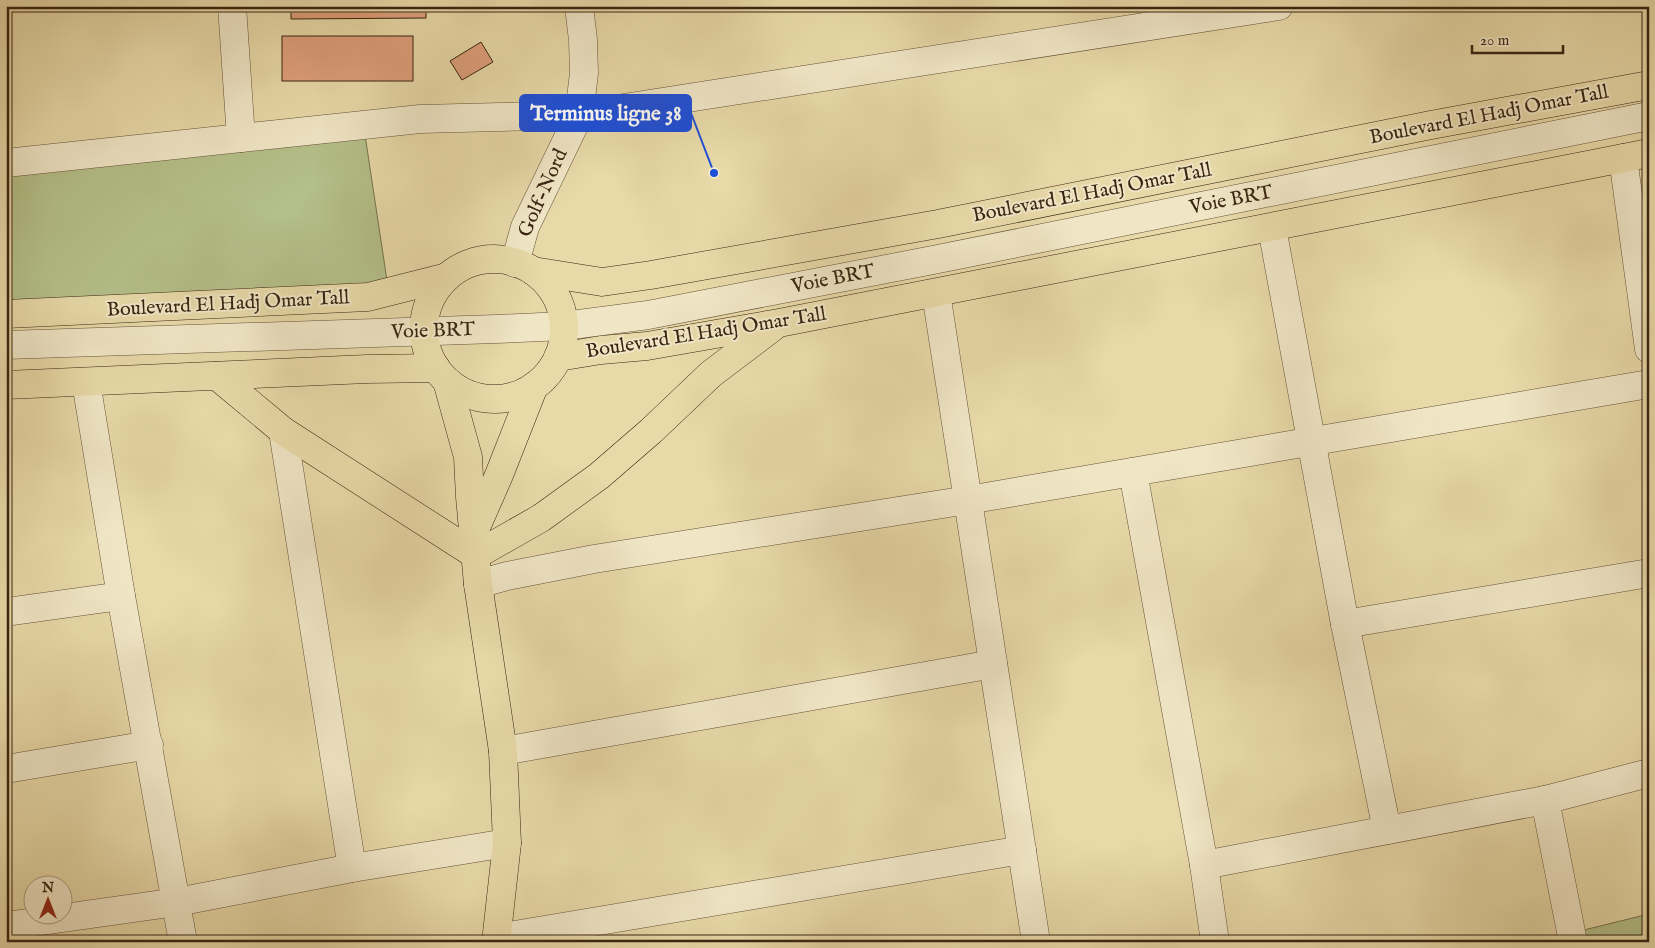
<svg xmlns="http://www.w3.org/2000/svg" width="1655" height="948" viewBox="0 0 1655 948" font-family="'IM FELL English',serif">
<rect width="100%" height="100%" fill="#e8d9a8"/>
<filter id="stains"><feTurbulence type="fractalNoise" baseFrequency=".004" numOctaves="4"/><feColorMatrix values="0 0 0 0 .2 0 0 0 0 .09 0 0 0 0 .02 0 0 0 .5 -.17"/></filter>
<radialGradient id="worn" r=".72"><stop offset=".6" stop-color="#630" stop-opacity="0"/><stop offset="1" stop-color="#630" stop-opacity=".3"/></radialGradient>
<g fill="#b4bf89" stroke="#76724e">
<polygon points="365,135 388,287 26,306 7,296 6,173"/>
<polygon points="1649,914 1649,942 1535,942"/>
</g>
<g fill="#dd9f7b" stroke="#392512">
<polygon points="291,6 426,6 426,18 291,19"/>
<rect x="282" y="36" width="131" height="45"/>
<polygon points="481,42 493,62 462,80 450,61"/>
</g>
<g fill="none" stroke-linecap="round" stroke-linejoin="round">
<defs>
<g id="minor">
<polyline points="232,6 241,138"/>
<polyline points="1623,158 1649,349"/>
<polyline points="6,163 420,119 579,115 1279,6"/>
<polyline points="1272,228 1345,624 1387,830"/>
<polyline points="515,263 525,227 579,115 584,73 583,40 579,6"/>
<polyline points="936,293 1036,942"/>
<polyline points="6,345 496,329 564,326 648,315 933,260 1649,116"/>
<polyline points="86,382 121,596 183,942"/>
<polyline points="283,431 352,868"/>
<polyline points="1133,472 1204,865 1215,942"/>
<polyline points="478,584 507,576 594,559 968,500 1649,384"/>
<polyline points="6,612 121,596"/>
<polyline points="1345,624 1649,573"/>
<polyline points="503,751 993,664"/>
<polyline points="6,769 149,745"/>
<polyline points="1545,800 1573,942"/>
<polyline points="1204,865 1545,800 1649,773"/>
<polyline points="6,926 177,902 352,868 507,843"/>
<polyline points="497,938 1022,850"/>
</g>
<g id="major">
<circle cx="494" cy="329" r="70"/>
<polyline points="533,271 602,282 651,275 938,224 1431,125 1649,85"/>
<polyline points="6,314 368,297 447,277"/>
<polyline points="558,357 601,350 647,346 779,323 1649,153"/>
<polyline points="217,376 283,431 476,555"/>
<polyline points="447,381 468,457 470,497 478,584 503,751 507,843 496,942"/>
<polyline points="6,385 367,369 436,368"/>
<polyline points="474,532 499,475 534,386"/>
<polyline points="476,555 541,518 599,476 651,431 711,374 773,327"/>
</g>
</defs>
<use href="#minor" stroke="#655238" stroke-width="29"/>
<use href="#major" stroke="#392512" stroke-width="29"/>
<use href="#minor" stroke="#f0e6c6" stroke-width="28"/>
<use href="#major" stroke="#e8d9a8" stroke-width="28"/>
</g>
<g text-anchor="middle" dominant-baseline="central" stroke-width="4" stroke-linejoin="round" paint-order="stroke">
<g font-size="20" fill="#392512" stroke="#f0e6c6">
<text transform="translate(1489 115) rotate(-11)">Boulevard El Hadj Omar Tall</text>
<text transform="translate(543 193) rotate(-66)">Golf-Nord</text>
<text transform="translate(1092 193) rotate(-11)">Boulevard El Hadj Omar Tall</text>
<text transform="translate(1231 200) rotate(-11)">Voie BRT</text>
<text transform="translate(833 279) rotate(-11)">Voie BRT</text>
<text transform="translate(228 304) rotate(-3)">Boulevard El Hadj Omar Tall</text>
<text transform="translate(433 331) rotate(-2)">Voie BRT</text>
<text transform="translate(706 333) rotate(-9)">Boulevard El Hadj Omar Tall</text>
</g>
</g>
<path fill="none" stroke="#1d4ed8" stroke-width="2" d="M714 173L691 113"/>
<circle fill="#1d4ed8" stroke="#f0e6c6" stroke-width="2" cx="714" cy="173" r="5"/>
<rect fill="#1d4ed8" stroke="#1d4ed8" stroke-width="2" x="520" y="95" width="171" height="36" rx="5"/>
<g font-size="21" text-anchor="middle" font-weight="bold" fill="#fff">
<text x="606" y="120">Terminus ligne 38</text>
</g>
<rect width="1655" height="948" fill="none" stroke="#e8d9a8" stroke-width="25"/>
<rect x="8" y="8" width="1640" height="933" fill="none" stroke="#392512" stroke-width="2.5"/>
<rect x="12" y="12" width="1630" height="923" fill="none" stroke="#392512"/>
<g transform="translate(48 900)"><circle r="24" fill="#f0e6c6" stroke="#a7997e"/>
<path d="M0-4L9 19L0 12L-9 19Z" fill="#8f2418"/>
<text y="-8" font-size="14" font-weight="bold" text-anchor="middle" fill="#392512">N</text>
</g>
<path d="M1472 45v8h91v-8" fill="none" stroke="#392512" stroke-width="2.5"/>
<text x="1480" y="45" font-size="15" fill="#392512" stroke="#f0e6c6" stroke-width="4" paint-order="stroke">20 m</text>
<rect width="100%" height="100%" filter="url(#stains)"/>
<rect width="100%" height="100%" fill="url(#worn)"/>
</svg>
